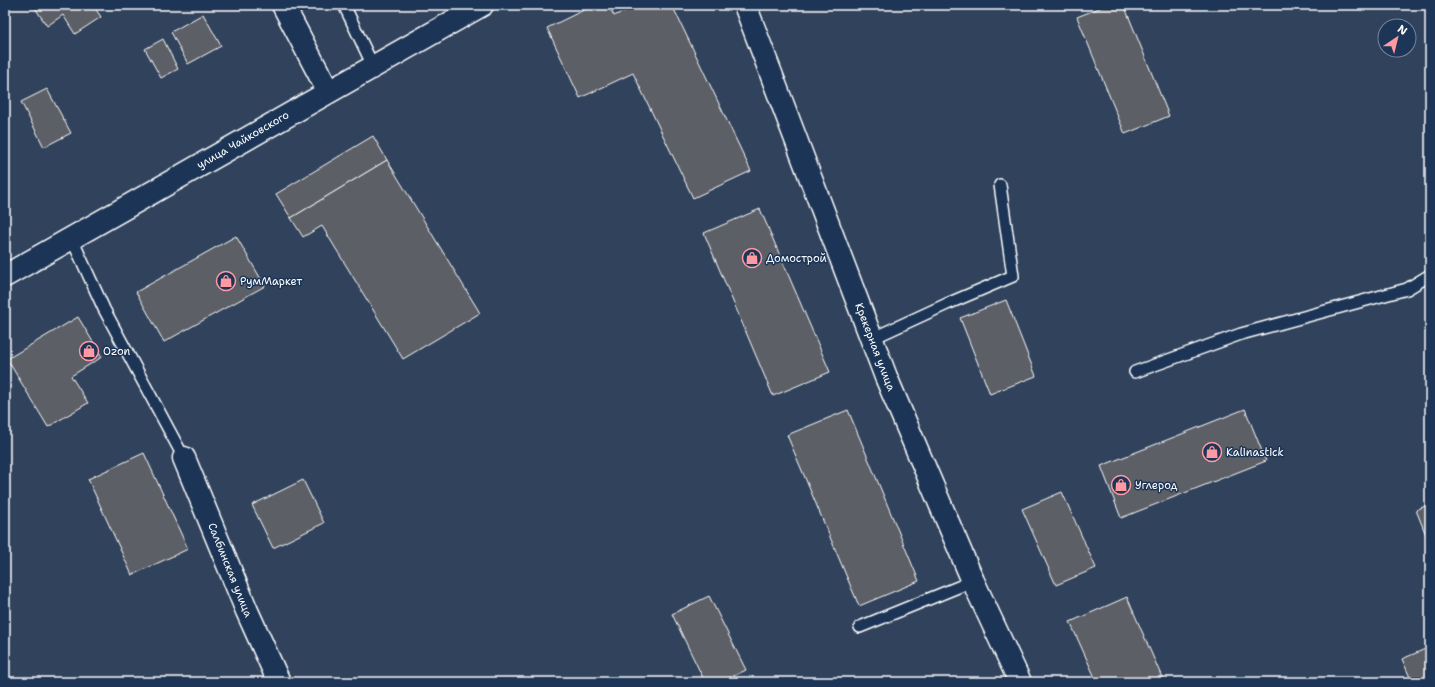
<svg xmlns="http://www.w3.org/2000/svg" width="1435" height="687" viewBox="0 0 1435 687" font-family="'Shantell Sans',sans-serif">
<rect width="100%" height="100%" fill="#30425c"/>
<filter id="ink" filterUnits="userSpaceOnUse"><feTurbulence type="fractalNoise" baseFrequency=".025" numOctaves="2"/><feDisplacementMap in="SourceGraphic" scale="8" xChannelSelector="R" yChannelSelector="G"/><feConvolveMatrix kernelMatrix="1 2 1 2 8 2 1 2 1" color-interpolation-filters="sRGB"/></filter>
<g filter="url(#ink)">
<g fill="#5b5f66" stroke="#fff">
<polygon points="39,5 93,5 101,17 75,34 63,15 47,26 35,8"/>
<polygon points="594,5 609,5 614,16 637,5 672,5 751,171 693,198 633,73 580,98 547,28"/>
<polygon points="1107,5 1124,5 1169,116 1125,134 1077,17"/>
<polygon points="203,14 221,46 188,64 171,32"/>
<polygon points="163,39 178,69 161,78 145,49"/>
<polygon points="47,89 71,133 44,147 21,102"/>
<polygon points="373,136 387,160 291,218 276,194"/>
<polygon points="387,160 480,313 403,359 322,226 303,237 291,218"/>
<polygon points="760,209 830,372 773,396 704,233"/>
<polygon points="236,236 265,286 164,342 136,292"/>
<polygon points="1006,300 1036,376 990,394 960,318"/>
<polygon points="78,317 102,357 71,376 88,403 48,427 7,359"/>
<polygon points="1245,409 1266,461 1121,518 1101,466"/>
<polygon points="848,410 919,581 859,606 787,435"/>
<polygon points="144,453 188,549 132,575 88,479"/>
<polygon points="303,480 324,523 273,548 252,505"/>
<polygon points="1062,492 1096,568 1056,585 1022,509"/>
<polygon points="1430,504 1430,545 1416,510"/>
<polygon points="709,596 746,670 721,682 705,682 672,614"/>
<polygon points="1127,597 1164,682 1097,682 1070,622"/>
<polygon points="1430,647 1430,682 1412,682 1402,659"/>
</g>
<g fill="none" stroke-linecap="round" stroke-linejoin="round">
<defs>
<g id="service">
<polyline points="344,5 373,66"/>
<polyline points="72,239 104,309 184,458"/>
<polyline points="871,339 947,304 1013,276 1000,185"/>
<polyline points="1135,372 1241,334 1407,289 1430,275"/>
<polyline points="860,627 973,581"/>
</g>
<g id="minor">
<polyline points="283,5 328,91"/>
<polyline points="745,5 886,377 973,581 1020,682"/>
<polyline points="184,458 247,611 279,682"/>
</g>
<polyline id="secondary" points="5,276 482,5"/>
</defs>
<use href="#service" stroke="#fff" stroke-width="14"/>
<use href="#minor" stroke="#fff" stroke-width="25"/>
<use href="#secondary" stroke="#fff" stroke-width="25"/>
<use href="#service" stroke="#1d3557" stroke-width="11"/>
<use href="#minor" stroke="#1d3557" stroke-width="22"/>
<use href="#secondary" stroke="#1d3557" stroke-width="22"/>
</g>
</g>
<defs>
<symbol id="shop-ring" viewBox="-11 -11 22 22"><circle r="9.5" fill="#1d3557" stroke="#ff9aa2" stroke-width="1.5"/><path d="M-5-2.5h2.3a2.7 3.5 0 0 1 5.4 0H5L5.5 6h-11ZM-1.5-2.5h3a1.5 2.3 0 0 0-3 0Z" fill="#ff9aa2"/></symbol>
</defs>
<g fill-rule="evenodd">
<use href="#shop-ring" x="741" y="247" width="22" height="22"/>
<use href="#shop-ring" x="215" y="270" width="22" height="22"/>
<use href="#shop-ring" x="78" y="340" width="22" height="22"/>
<use href="#shop-ring" x="1201" y="441" width="22" height="22"/>
<use href="#shop-ring" x="1110" y="474" width="22" height="22"/>
</g>
<g text-anchor="middle" dominant-baseline="central" stroke-width="3" stroke-linejoin="round" paint-order="stroke">
<g font-size="11" fill="#fff" stroke="#1d3557">
<text transform="translate(243 140) rotate(-30)">улица Чайковского</text>
<text transform="translate(875 347) rotate(69)">Крекерная улица</text>
<text transform="translate(230 570) rotate(68)">Салбинская улица</text>
</g>
<g font-size="11" fill="#fff" stroke="#1d3557" text-anchor="start">
<text x="766" y="258">Домострой</text>
<text x="240" y="281">РумМаркет</text>
<text x="103" y="351">Ozon</text>
<text x="1226" y="452">Kalinastick</text>
<text x="1135" y="485">Углерод</text>
</g>
</g>
<rect width="1435" height="687" fill="none" stroke="#1d3557" stroke-width="20"/>
<rect x="10" y="10" width="1415" height="667" fill="none" stroke="#fff" stroke-width="1.5" filter="url(#ink)"/>
<g transform="translate(1397 38) rotate(35)"><circle r="19" fill="#1d3557" stroke="#77869a"/>
<path d="M0-3L7 15L0 10L-7 15Z" fill="#ff9aa2"/>
<text y="-6" font-size="11" font-weight="bold" text-anchor="middle" fill="#ffffff">N</text>
</g>
</svg>
